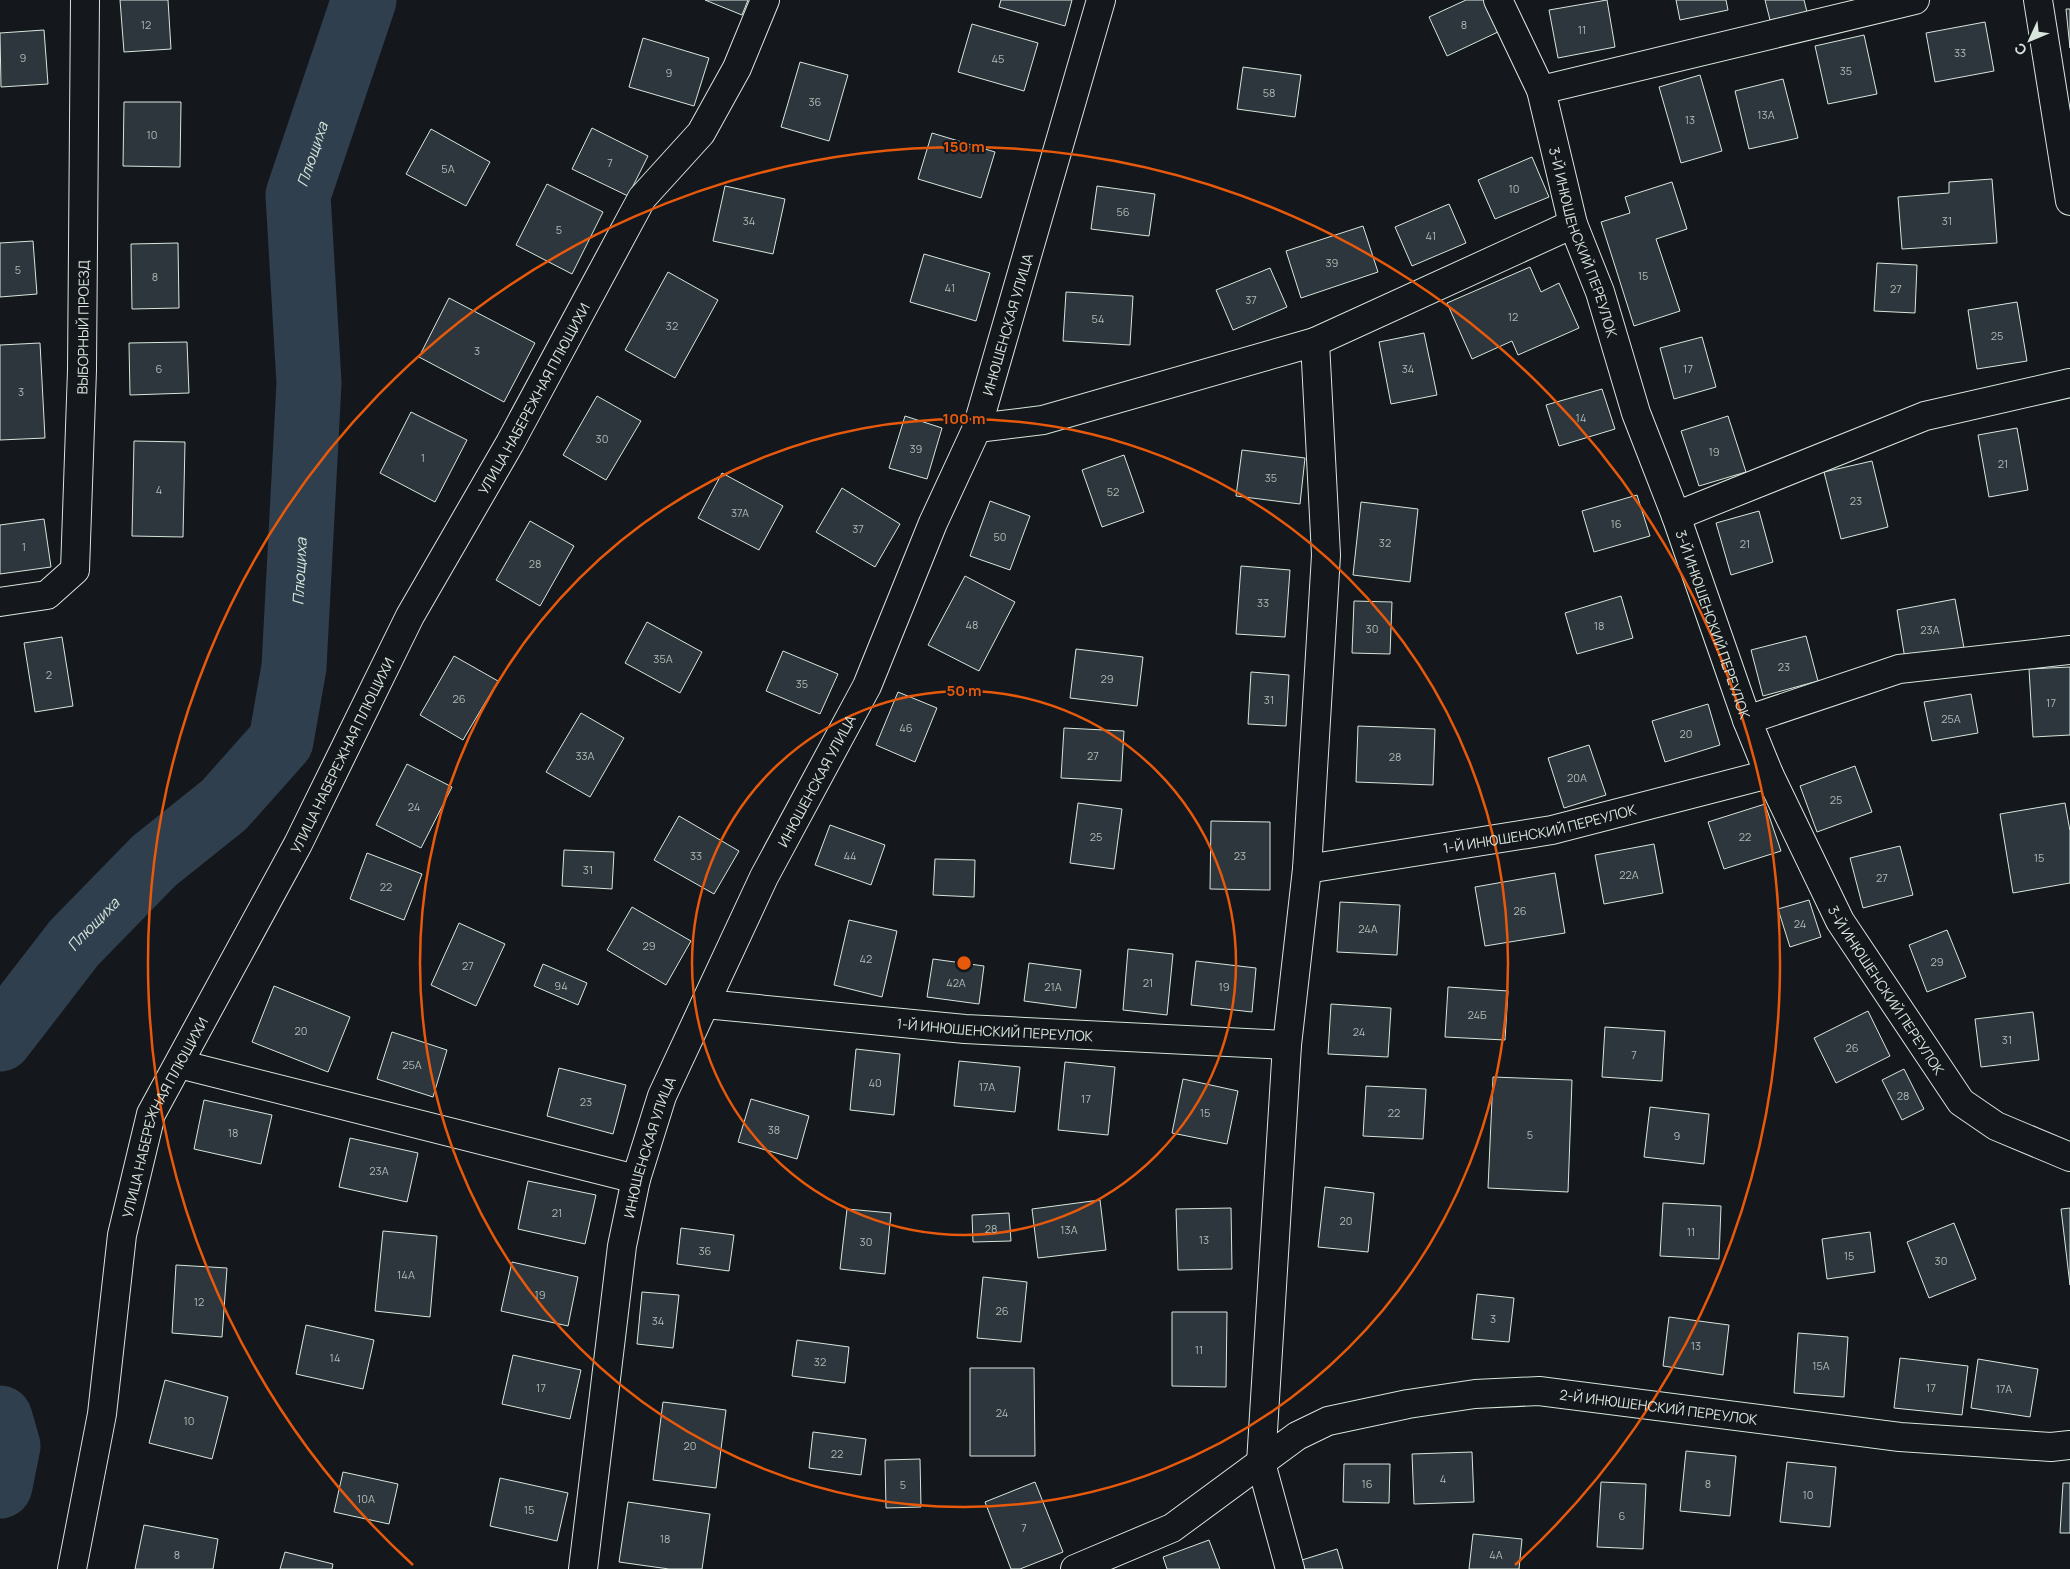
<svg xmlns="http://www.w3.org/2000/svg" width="2070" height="1569" viewBox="0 0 2070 1569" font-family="Manrope,sans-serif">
<rect width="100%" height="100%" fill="#14181c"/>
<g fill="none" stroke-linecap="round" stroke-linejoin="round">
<g stroke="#2f3f4d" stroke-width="65">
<path id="s1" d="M0 1039 74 943 154 861 224 805 281 741 294 667 309 383 298 195 364 0"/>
<polyline points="0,1418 8,1446 0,1486"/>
</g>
</g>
<g fill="#2c363c" stroke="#d8e6dc">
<polygon points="120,0 168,0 171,49 124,52"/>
<polygon points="705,0 748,0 742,15"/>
<polygon points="1001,0 1072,0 1065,26 999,7"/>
<polygon points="1466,0 1485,0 1500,31 1447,56 1429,17"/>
<polygon points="1607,0 1615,47 1558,58 1549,10"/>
<polygon points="1676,0 1726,0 1728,10 1680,20"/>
<polygon points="1765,0 1804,0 1807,12 1770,20"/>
<polygon points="2066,9 2070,9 2070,48"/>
<polygon points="1985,22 1994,71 1935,82 1926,33"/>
<polygon points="972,24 1038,43 1024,91 958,72"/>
<polygon points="44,30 48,84 1,87 0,33"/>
<polygon points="1864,35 1877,94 1828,104 1815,46"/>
<polygon points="643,38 709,58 694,106 629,87"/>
<polygon points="800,62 848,75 829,141 781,127"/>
<polygon points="1243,67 1301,75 1295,117 1237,109"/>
<polygon points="1700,75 1722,151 1681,163 1659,87"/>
<polygon points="1783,79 1798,138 1749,149 1735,91"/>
<polygon points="124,102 181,102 180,167 123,166"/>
<polygon points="592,128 648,156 628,196 572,169"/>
<polygon points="431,129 490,162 466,206 406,174"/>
<polygon points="932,133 995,152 981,198 918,179"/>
<polygon points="1532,157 1549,197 1495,219 1478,180"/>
<polygon points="1992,179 1997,243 1902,249 1898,197 1949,193 1949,182"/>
<polygon points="1672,182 1687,229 1656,239 1680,311 1634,326 1601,222 1630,213 1625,197"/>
<polygon points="547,184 603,212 572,274 516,245"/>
<polygon points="725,186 785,199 773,254 713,241"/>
<polygon points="1097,186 1155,194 1149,236 1091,229"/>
<polygon points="1449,204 1466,243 1412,266 1395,227"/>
<polygon points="1363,226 1378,272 1301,298 1286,251"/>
<polygon points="33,241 37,294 0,297 0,243"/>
<polygon points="178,243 179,308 132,309 131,244"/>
<polygon points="924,254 990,273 976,321 910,302"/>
<polygon points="1877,263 1917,265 1915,313 1874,311"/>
<polygon points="1530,267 1541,292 1559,283 1579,328 1518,355 1512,341 1472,359 1447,303"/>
<polygon points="1270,268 1287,307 1233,330 1216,290"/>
<polygon points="668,272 718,300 675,378 625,350"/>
<polygon points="1066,292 1133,296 1130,345 1063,341"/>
<polygon points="449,298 535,343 504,402 419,357"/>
<polygon points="2017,302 2027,361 1977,369 1968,310"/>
<polygon points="1424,333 1437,395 1391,404 1379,342"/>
<polygon points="1702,337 1716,387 1674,399 1660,348"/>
<polygon points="187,342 189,393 130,395 129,343"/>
<polygon points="40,343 45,438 0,440 0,345"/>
<polygon points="1602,389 1615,429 1559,446 1546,405"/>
<polygon points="597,396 641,421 606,480 563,455"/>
<polygon points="411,412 467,440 435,502 380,473"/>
<polygon points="905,416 942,428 927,479 889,468"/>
<polygon points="1728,416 1746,472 1699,486 1681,431"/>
<polygon points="2017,428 2028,490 1989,497 1978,435"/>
<polygon points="134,441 185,442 183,537 132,536"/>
<polygon points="1242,450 1305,458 1300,504 1236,496"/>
<polygon points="1124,455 1144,512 1102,527 1082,470"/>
<polygon points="1872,461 1888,527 1841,539 1824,472"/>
<polygon points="722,473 783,506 759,550 698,518"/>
<polygon points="842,488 900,524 875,567 816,532"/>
<polygon points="1637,495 1650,536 1594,552 1582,511"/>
<polygon points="990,501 1030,516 1010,570 970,556"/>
<polygon points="1361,502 1418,509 1410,582 1353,575"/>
<polygon points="1759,511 1773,562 1731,575 1716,523"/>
<polygon points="44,519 51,567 0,574 0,525"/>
<polygon points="530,521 574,546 540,606 496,580"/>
<polygon points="1241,566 1290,570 1285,637 1236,634"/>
<polygon points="965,576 1015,602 979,671 928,645"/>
<polygon points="1621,596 1633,638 1577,654 1565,613"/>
<polygon points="1955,599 1964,648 1905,659 1897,610"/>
<polygon points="1354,601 1392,602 1390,654 1352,653"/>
<polygon points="647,622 702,652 680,693 625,663"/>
<polygon points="1806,636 1818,681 1763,696 1751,650"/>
<polygon points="62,637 73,706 35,712 24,643"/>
<polygon points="1076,649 1143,657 1137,706 1070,698"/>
<polygon points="783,651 838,674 820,714 766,691"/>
<polygon points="454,656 498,681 463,740 420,715"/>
<polygon points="2070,667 2070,735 2033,737 2029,669"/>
<polygon points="1251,672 1289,675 1286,726 1248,724"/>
<polygon points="898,692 937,708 915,762 876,745"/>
<polygon points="1971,694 1978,733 1932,741 1924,702"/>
<polygon points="1708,704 1720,745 1665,762 1652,721"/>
<polygon points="581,713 624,738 590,797 546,772"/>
<polygon points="1358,726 1435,729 1433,785 1356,782"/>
<polygon points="1064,728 1124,731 1121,781 1061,778"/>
<polygon points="1589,745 1606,795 1564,808 1548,758"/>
<polygon points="407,764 452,787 421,848 376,825"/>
<polygon points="1855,766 1872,812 1817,832 1800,786"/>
<polygon points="1078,803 1122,809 1114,869 1070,863"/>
<polygon points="2065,803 2070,831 2070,883 2013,893 2000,814"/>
<polygon points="1765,804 1781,851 1724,869 1708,822"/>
<polygon points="679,816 739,851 714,894 654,860"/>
<polygon points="1211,821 1270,822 1270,890 1210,889"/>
<polygon points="830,825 885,845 871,885 815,865"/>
<polygon points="1654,844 1663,893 1604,904 1595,855"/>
<polygon points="1900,846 1913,895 1863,908 1850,858"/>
<polygon points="564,850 614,852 612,889 562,886"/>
<polygon points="367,853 422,874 404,920 350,899"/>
<polygon points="935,859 975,860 974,897 933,895"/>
<polygon points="1555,873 1565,933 1485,946 1475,887"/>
<polygon points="1809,900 1821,937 1790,947 1778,909"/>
<polygon points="1340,902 1400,905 1397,955 1337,952"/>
<polygon points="632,907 691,941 666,985 607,950"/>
<polygon points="849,920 897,931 882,997 834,985"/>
<polygon points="459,923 505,944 476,1006 431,985"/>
<polygon points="1947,930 1966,977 1927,992 1909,945"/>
<polygon points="1128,949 1173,954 1167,1015 1123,1010"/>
<polygon points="933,959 984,966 979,1004 927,997"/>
<polygon points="1196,961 1256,968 1252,1012 1191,1005"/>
<polygon points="1029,963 1081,970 1076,1008 1024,1001"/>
<polygon points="543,964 587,983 578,1005 534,986"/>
<polygon points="274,986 350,1017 328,1072 252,1042"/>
<polygon points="1448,987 1508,991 1505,1040 1445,1037"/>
<polygon points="1331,1004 1391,1008 1388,1057 1328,1054"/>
<polygon points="1868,1011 1890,1056 1836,1083 1814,1038"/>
<polygon points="2033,1012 2039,1060 1981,1067 1975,1019"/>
<polygon points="1605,1027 1665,1031 1662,1081 1602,1077"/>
<polygon points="392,1032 447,1050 433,1097 377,1079"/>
<polygon points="856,1049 900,1054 894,1115 850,1110"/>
<polygon points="959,1061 1020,1067 1015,1112 954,1106"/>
<polygon points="1065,1062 1115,1067 1108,1135 1058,1130"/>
<polygon points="559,1068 626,1085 613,1134 547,1116"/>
<polygon points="1904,1069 1924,1109 1902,1120 1882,1080"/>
<polygon points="1493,1077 1572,1080 1568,1192 1488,1188"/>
<polygon points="1183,1079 1238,1091 1227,1144 1172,1133"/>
<polygon points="1366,1086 1426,1089 1423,1139 1363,1136"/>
<polygon points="751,1099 809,1116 797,1159 738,1142"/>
<polygon points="204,1100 272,1115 261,1164 194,1149"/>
<polygon points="1650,1107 1709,1114 1704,1164 1644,1157"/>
<polygon points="350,1138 418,1153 407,1202 339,1187"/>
<polygon points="528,1181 596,1195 585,1244 518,1229"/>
<polygon points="1325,1187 1374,1193 1368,1252 1318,1247"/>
<polygon points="1100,1200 1106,1250 1038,1258 1032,1209"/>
<polygon points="1663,1203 1721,1206 1719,1259 1660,1256"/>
<polygon points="1231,1208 1232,1269 1178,1270 1176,1209"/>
<polygon points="2070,1208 2070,1285 2061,1209"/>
<polygon points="847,1209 891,1213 885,1274 840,1269"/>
<polygon points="1009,1213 1011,1241 973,1242 972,1215"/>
<polygon points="1954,1223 1976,1279 1929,1298 1907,1242"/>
<polygon points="681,1228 734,1235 729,1271 677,1264"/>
<polygon points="383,1231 437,1236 430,1317 375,1311"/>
<polygon points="1870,1232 1875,1272 1827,1279 1822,1239"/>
<polygon points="512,1262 578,1277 568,1326 501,1311"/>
<polygon points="176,1265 227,1268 222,1337 172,1333"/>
<polygon points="983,1277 1027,1282 1021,1342 977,1338"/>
<polygon points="642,1292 679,1295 673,1348 637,1344"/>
<polygon points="1477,1294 1514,1298 1509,1342 1472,1339"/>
<polygon points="1172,1312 1227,1312 1226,1387 1172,1386"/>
<polygon points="1669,1317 1729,1325 1723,1375 1663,1366"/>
<polygon points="306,1325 374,1340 363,1389 296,1374"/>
<polygon points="1798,1333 1848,1337 1844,1397 1794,1393"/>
<polygon points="797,1340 849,1347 845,1383 792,1376"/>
<polygon points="513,1355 581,1370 570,1419 502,1404"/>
<polygon points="1900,1358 1968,1366 1962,1415 1894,1408"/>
<polygon points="1978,1359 2038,1369 2030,1417 1971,1408"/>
<polygon points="970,1368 1034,1368 1035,1456 970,1456"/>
<polygon points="165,1380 228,1397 212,1459 149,1443"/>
<polygon points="663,1402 726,1410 716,1488 653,1480"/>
<polygon points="813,1432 866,1439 861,1475 809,1468"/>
<polygon points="1686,1451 1736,1456 1730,1516 1680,1511"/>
<polygon points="1472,1452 1474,1502 1414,1504 1412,1454"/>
<polygon points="920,1459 921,1507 886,1508 885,1460"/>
<polygon points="1787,1462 1836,1467 1830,1527 1780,1522"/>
<polygon points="1344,1464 1390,1464 1389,1503 1343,1502"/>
<polygon points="343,1472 398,1484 389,1524 334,1512"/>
<polygon points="500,1478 568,1493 557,1541 490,1526"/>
<polygon points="1035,1482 1063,1552 1020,1569 1011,1569 985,1502"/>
<polygon points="1601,1482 1646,1484 1643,1549 1597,1547"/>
<polygon points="2063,1483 2070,1483 2070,1533 2060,1533"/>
<polygon points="628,1502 710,1514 702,1569 669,1569 619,1562"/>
<polygon points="144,1525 218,1539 213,1569 135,1569"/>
<polygon points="1473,1534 1522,1539 1519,1569 1469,1569"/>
<polygon points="1209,1540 1220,1569 1167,1569 1163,1557"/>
<polygon points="1337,1549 1343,1569 1305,1569 1302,1560"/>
<polygon points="285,1552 333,1564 332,1569 280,1569"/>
</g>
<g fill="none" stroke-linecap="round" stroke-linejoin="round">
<defs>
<g id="minor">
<path id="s2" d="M1498 0 1541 90 1573 224 1600 292 1636 413 1676 516 1747 720 1769 774 1840 921 1961 1102 1996 1126 2070 1157"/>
<polyline points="2038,0 2070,201"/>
<polyline points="1541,90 1915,0"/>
<polyline points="1315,342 1573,224"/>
<polyline points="977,428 1043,420 1315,342 1326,555 1307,869 1287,1045 1261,1463 1290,1569"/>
<polyline points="1676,516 1925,416 2070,383"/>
<path id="s3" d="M0 602 47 595 75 570 82 370 85 0"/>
<polyline points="1747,720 1899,669 2070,650"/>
<path id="s4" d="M1307 869 1552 830 1769 774"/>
<path id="s5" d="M705 1004 965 1029 1287 1045"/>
<polyline points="179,1064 636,1179"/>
<path id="s6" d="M72 1569 102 1414 122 1235 151 1114 298 844 410 616 510 443 642 198 701 133 737 68 765 0"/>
<path id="s7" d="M583 1569 622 1246 636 1179 662 1096 764 877 867 686 933 523 977 428 1101 0"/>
<path id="s8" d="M1075 1569 1172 1528 1297 1436 1328 1421 1408 1404 1475 1394 1539 1391 1900 1437 2051 1447 2070 1445"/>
</g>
</defs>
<use href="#minor" stroke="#d8e6dc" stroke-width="30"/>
<use href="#minor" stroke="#14181c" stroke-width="28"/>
</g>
<g fill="none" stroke="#e8590c" stroke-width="2.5">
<circle cx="964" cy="963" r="272"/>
<circle cx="964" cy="963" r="544"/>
<path d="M413 1565A816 816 0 1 1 1515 1565"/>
</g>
<g text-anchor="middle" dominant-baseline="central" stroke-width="4" stroke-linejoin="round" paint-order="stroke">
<g font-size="11" fill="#adbab4">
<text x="146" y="24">12</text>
<text x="1464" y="24">8</text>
<text x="1582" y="29">11</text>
<text x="1960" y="52">33</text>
<text x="23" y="57">9</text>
<text x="998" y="58">45</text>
<text x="1846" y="70">35</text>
<text x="669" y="72">9</text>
<text x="1269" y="92">58</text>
<text x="815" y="101">36</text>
<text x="1766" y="114">13А</text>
<text x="1690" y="119">13</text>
<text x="152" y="134">10</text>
<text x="610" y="162">7</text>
<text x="448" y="168">5А</text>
<text x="1514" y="188">10</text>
<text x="1123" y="211">56</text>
<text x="749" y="220">34</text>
<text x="1947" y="220">31</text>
<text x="559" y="229">5</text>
<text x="1431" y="235">41</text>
<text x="1332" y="262">39</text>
<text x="18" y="269">5</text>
<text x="1643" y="275">15</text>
<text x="155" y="276">8</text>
<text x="950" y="287">41</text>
<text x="1896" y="288">27</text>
<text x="1251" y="299">37</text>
<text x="1513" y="316">12</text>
<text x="1098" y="318">54</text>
<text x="672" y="325">32</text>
<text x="1997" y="335">25</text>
<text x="477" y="350">3</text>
<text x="159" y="368">6</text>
<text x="1408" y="368">34</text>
<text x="1688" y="368">17</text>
<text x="21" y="391">3</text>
<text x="1581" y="417">14</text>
<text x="602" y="438">30</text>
<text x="916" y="448">39</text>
<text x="1714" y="451">19</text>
<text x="423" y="457">1</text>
<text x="2003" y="463">21</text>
<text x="1271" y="477">35</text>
<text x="159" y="489">4</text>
<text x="1113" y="491">52</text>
<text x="1856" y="500">23</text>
<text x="740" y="512">37А</text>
<text x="1616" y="523">16</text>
<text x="858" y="528">37</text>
<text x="1000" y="536">50</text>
<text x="1385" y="542">32</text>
<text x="1745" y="543">21</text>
<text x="24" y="546">1</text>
<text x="535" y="563">28</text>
<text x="1263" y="602">33</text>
<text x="972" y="624">48</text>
<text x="1599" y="625">18</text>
<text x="1372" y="628">30</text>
<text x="1930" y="629">23А</text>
<text x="663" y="658">35А</text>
<text x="1784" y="666">23</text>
<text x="49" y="674">2</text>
<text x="1107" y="678">29</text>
<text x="802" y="683">35</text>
<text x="459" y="698">26</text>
<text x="1269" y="699">31</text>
<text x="2051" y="702">17</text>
<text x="1951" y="718">25А</text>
<text x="906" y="727">46</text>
<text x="1686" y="733">20</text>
<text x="585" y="755">33А</text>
<text x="1093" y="755">27</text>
<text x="1395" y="756">28</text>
<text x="1577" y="777">20А</text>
<text x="1836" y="799">25</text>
<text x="414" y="806">24</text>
<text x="1096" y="836">25</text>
<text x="1745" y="836">22</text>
<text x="696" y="855">33</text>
<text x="850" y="855">44</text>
<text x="1240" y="855">23</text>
<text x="2039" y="857">15</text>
<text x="588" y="869">31</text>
<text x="1629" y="874">22А</text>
<text x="1882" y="877">27</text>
<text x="386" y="886">22</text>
<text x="1520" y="910">26</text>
<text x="1800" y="923">24</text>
<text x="1368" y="928">24А</text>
<text x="649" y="945">29</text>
<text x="866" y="958">42</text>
<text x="1937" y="961">29</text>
<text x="468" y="965">27</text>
<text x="956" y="982">42А</text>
<text x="1148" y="982">21</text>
<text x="561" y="985">94</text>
<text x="1053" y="986">21А</text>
<text x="1224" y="986">19</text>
<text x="1477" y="1014">24Б</text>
<text x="301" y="1030">20</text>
<text x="1359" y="1031">24</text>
<text x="2007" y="1039">31</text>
<text x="1852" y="1047">26</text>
<text x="1634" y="1054">7</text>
<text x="412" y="1064">25А</text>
<text x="875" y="1082">40</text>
<text x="987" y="1086">17А</text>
<text x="1903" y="1095">28</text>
<text x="1086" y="1098">17</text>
<text x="586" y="1101">23</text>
<text x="1205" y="1112">15</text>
<text x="1394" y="1112">22</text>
<text x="774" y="1129">38</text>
<text x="233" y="1132">18</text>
<text x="1530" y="1134">5</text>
<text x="1677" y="1135">9</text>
<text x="379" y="1170">23А</text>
<text x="557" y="1212">21</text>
<text x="1346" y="1220">20</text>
<text x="991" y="1228">28</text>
<text x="1069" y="1229">13А</text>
<text x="1691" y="1231">11</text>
<text x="1204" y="1239">13</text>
<text x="866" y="1241">30</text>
<text x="705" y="1250">36</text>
<text x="1849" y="1255">15</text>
<text x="1941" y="1260">30</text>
<text x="406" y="1274">14А</text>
<text x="540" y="1294">19</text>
<text x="199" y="1301">12</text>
<text x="1002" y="1310">26</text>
<text x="1493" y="1318">3</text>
<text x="658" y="1320">34</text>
<text x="1696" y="1345">13</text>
<text x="1199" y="1349">11</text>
<text x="335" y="1357">14</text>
<text x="820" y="1361">32</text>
<text x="1821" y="1365">15А</text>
<text x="541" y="1387">17</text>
<text x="1931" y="1387">17</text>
<text x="2004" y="1388">17А</text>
<text x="1002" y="1412">24</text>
<text x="189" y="1420">10</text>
<text x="690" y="1445">20</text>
<text x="837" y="1453">22</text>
<text x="1443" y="1478">4</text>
<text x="1367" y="1483">16</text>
<text x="1708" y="1483">8</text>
<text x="903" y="1484">5</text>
<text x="1808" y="1494">10</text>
<text x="366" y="1498">10А</text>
<text x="529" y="1509">15</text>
<text x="1622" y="1515">6</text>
<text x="1024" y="1527">7</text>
<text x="665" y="1538">18</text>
<text x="177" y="1554">8</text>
<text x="1496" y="1554">4А</text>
</g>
<g font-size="14" fill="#d8e6dc" stroke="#14181c">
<text stroke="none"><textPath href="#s2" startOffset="258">3-Й ИНЮШЕНСКИЙ ПЕРЕУЛОК</textPath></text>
<text stroke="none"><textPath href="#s7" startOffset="1328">ИНЮШЕНСКАЯ УЛИЦА</textPath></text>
<text stroke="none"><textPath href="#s3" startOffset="328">ВЫБОРНЫЙ ПРОЕЗД</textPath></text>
<text stroke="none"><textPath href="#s6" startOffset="1274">УЛИЦА НАБЕРЕЖНАЯ ПЛЮЩИХИ</textPath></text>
<text stroke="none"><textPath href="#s2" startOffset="662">3-Й ИНЮШЕНСКИЙ ПЕРЕУЛОК</textPath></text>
<text stroke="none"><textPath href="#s6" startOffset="869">УЛИЦА НАБЕРЕЖНАЯ ПЛЮЩИХИ</textPath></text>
<text stroke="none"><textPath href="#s7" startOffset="832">ИНЮШЕНСКАЯ УЛИЦА</textPath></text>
<text stroke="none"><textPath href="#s4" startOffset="236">1-Й ИНЮШЕНСКИЙ ПЕРЕУЛОК</textPath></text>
<text stroke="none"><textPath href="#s2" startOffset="1068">3-Й ИНЮШЕНСКИЙ ПЕРЕУЛОК</textPath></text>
<text stroke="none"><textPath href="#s5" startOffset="291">1-Й ИНЮШЕНСКИЙ ПЕРЕУЛОК</textPath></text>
<text stroke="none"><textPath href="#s6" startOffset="464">УЛИЦА НАБЕРЕЖНАЯ ПЛЮЩИХИ</textPath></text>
<text stroke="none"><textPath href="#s7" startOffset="428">ИНЮШЕНСКАЯ УЛИЦА</textPath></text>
<text stroke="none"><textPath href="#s8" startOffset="629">2-Й ИНЮШЕНСКИЙ ПЕРЕУЛОК</textPath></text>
</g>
<g font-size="15" font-style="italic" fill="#d8e6dc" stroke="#14181c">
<text stroke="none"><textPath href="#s1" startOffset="1002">Плющиха</textPath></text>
<text stroke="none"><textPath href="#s1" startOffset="582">Плющиха</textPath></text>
<text stroke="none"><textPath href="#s1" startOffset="148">Плющиха</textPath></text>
</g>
</g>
<circle cx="964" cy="963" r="8" fill="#e8590c" stroke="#14181c" stroke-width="2.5"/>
<g font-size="15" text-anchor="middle" font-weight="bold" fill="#e8590c" stroke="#14181c" stroke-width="4" stroke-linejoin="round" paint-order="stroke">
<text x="964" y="152">150 m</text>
<text x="964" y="424">100 m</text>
<text x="964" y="696">50 m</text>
</g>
<g transform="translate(2030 40) rotate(226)" stroke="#14181c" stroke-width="4" paint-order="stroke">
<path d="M0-4L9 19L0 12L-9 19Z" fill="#d8e6dc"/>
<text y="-8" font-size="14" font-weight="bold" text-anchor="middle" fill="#d8e6dc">С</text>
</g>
</svg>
